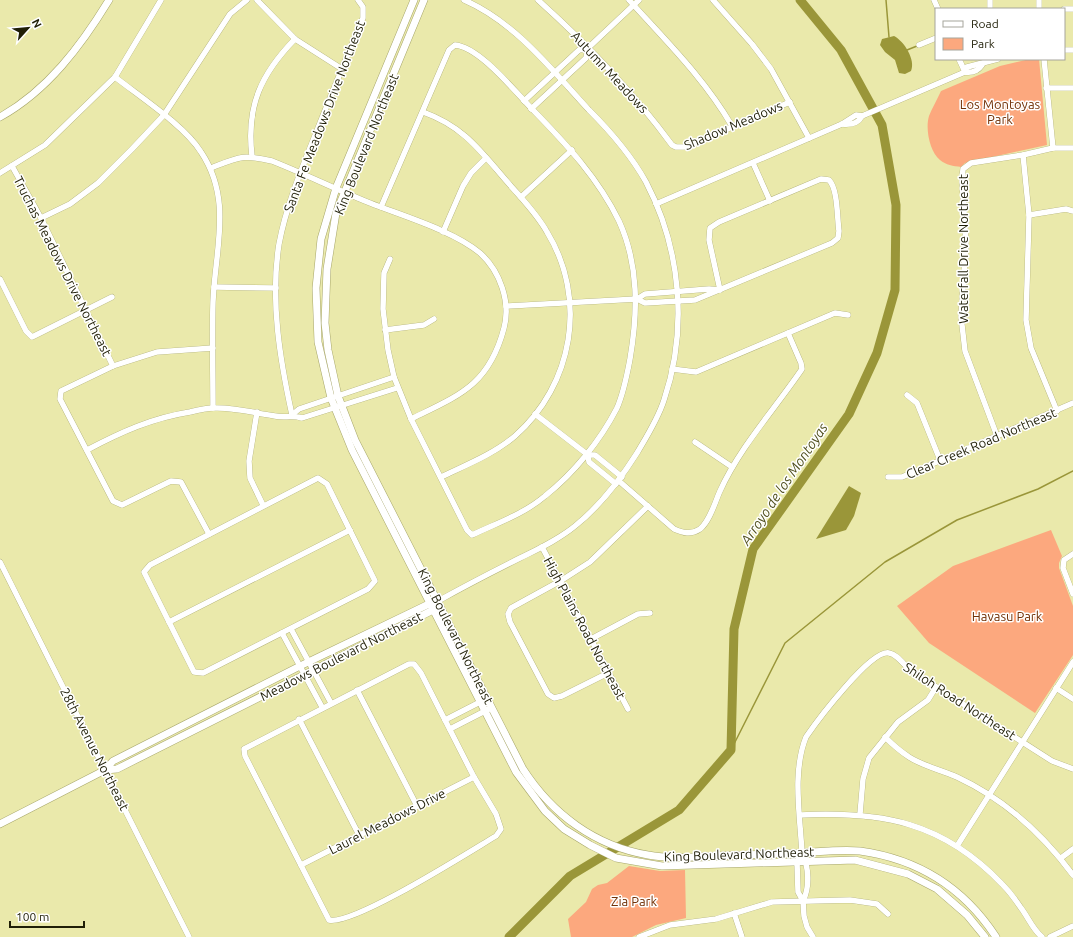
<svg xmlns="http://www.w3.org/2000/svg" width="1073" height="937" viewBox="0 0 1073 937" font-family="Ubuntu,sans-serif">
<rect width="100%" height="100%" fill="#eae9ab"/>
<g fill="#fca87e">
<path d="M1030 59H1039L1047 145 965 163 961 167C953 166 946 165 940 160 930 152 925 129 929 116 932 108 937 100 941 91L1000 66Z"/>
<polygon points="1051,530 1062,556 1059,563 1059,568 1073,606 1073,655 1035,713 929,643 897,606 953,566"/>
<polygon points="629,866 660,871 685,870 686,918 656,925 632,937 571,937 568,919 586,902 592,889 598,885 607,883"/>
</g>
<g fill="#9a9639">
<path d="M894 36C904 41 916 60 911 71L905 74 899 73 895 60 885 52 880 45 882 39Z"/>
<polygon points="849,486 861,493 854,516 846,530 816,539"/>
</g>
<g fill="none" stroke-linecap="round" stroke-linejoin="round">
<g stroke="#9a9639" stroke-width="1.5">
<polyline points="886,0 889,37"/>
<polyline points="907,50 917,46"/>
<polyline points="731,750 785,643 885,562 957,520 1038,489 1073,471"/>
</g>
<polyline stroke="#9a9639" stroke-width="9" points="509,937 570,876 679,810 731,750 734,629 753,549 849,414 877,353 895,290 896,205 882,125 841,50 800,0"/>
<defs>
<g id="street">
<polyline points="257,0 295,39 342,69"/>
<path d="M538 0C587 44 633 92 672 145L676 147H686L790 102"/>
<path d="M629 0C666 41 704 78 732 126"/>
<polyline points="713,0 752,44 771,69 809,138"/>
<polyline points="934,0 938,9"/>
<polyline points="1039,0 1039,9"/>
<polyline points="990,9 990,0"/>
<polyline points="1064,9 1073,9"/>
<polyline points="919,45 936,38"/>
<polyline points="1064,50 1073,50"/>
<polyline points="959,59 965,72"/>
<polyline points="1044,59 1053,148"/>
<polyline points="965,72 967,67 998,59"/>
<path d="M115 77C139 96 185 126 201 152 233 200 215 249 213 302 212 337 213 372 213 408"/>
<polyline points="1046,88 1073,88"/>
<polyline points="524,101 579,50 588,48 639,0"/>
<polyline points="531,109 586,58 588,48"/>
<path d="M423 112C465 127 481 152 510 185 523 200 537 214 547 232 588 299 573 385 515 436 494 454 466 465 441 477"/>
<path d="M842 124C851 125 858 124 862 116"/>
<polyline points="1023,155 1029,215 1026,320 1031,348 1057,411"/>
<path d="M252 156C246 106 261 74 295 39"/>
<polyline points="753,163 770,201"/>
<polyline points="12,166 41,218 113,366"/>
<path d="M211 168C239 157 242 154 272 161 305 174 337 190 370 203 403 216 454 231 480 253 500 271 511 302 504 328 489 385 460 395 411 419"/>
<polyline points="0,173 45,145 115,77 161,0"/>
<polyline points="521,197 572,150"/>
<path d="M656 204 842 124 856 115 862 116 965 72C972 73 978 71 982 65"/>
<path d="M381 207 449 50 455 45C480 47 516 93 534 111 567 145 598 178 619 221 639 265 638 312 630 359 627 375 624 392 617 408 600 441 574 473 545 496 524 514 497 523 472 535L467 530 411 419 394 377 388 350 383 309 384 273 390 259"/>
<polyline points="1029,215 1066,209 1073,211"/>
<polyline points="41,218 70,204 98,183 132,149 164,115 230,14 247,0"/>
<polyline points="443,232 463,186 471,173 486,158"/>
<polyline points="0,279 26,331 32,337 112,297"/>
<polyline points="214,287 276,288"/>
<path d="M637 299 645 303 695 300 832 243 838 238 839 231C837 218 838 189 829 180L821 179 719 222 710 228 709 240 720 290"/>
<polyline points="506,306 637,299 645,294 709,289 720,290"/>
<polyline points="385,330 424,325 434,319"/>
<polyline points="672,369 696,372 835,313 848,315"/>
<polyline points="907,395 917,403 940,460"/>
<polyline points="257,412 249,461 250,478 263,505"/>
<polyline points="535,414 588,455 595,455 622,477"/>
<path d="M292 415C280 360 270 301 279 244 286 207 300 173 314 138 330 98 346 58 363 18V7L358 0"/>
<polyline points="292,415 299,409 394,377"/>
<polyline points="997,436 965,351 961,316 966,244 962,179 963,169 971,163 1023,155 1053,148 1073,148"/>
<polyline points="695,442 732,467"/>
<path d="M87 450C121 432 152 418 190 412 198 410 206 408 214 408 235 407 254 413 275 416 284 418 292 415 302 418L397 388"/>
<polyline points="588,455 589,462 616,484"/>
<polyline points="888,477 902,477 1073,403"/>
<polygon points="318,478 327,484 375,581 368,589 203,673 194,672 144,572 150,565"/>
<path d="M619 481 674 529C683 533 691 535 700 529 710 521 715 502 720 491 740 447 774 410 802 369L801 363 788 333"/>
<polyline points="209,534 181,482 171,481 122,505 113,501 60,399 61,391 113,366 157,352 213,348"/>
<polyline points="542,547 628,709"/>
<polyline points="1073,554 1064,560 1063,568 1073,594"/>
<polyline points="0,562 189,937"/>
<path d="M438 601C465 586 492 572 520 558 538 549 558 540 575 526 600 506 620 480 637 453 647 436 658 419 664 400 688 329 681 249 646 182 631 155 611 132 589 110 552 70 515 22 464 0"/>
<polyline points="169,622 350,530"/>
<polyline points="291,629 331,703"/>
<polyline points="282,633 322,707"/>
<polyline points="591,639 638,614 650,613"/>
<path d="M409 664H414L421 673 474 777 496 814 501 829 496 836C469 852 353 926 329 920L245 756 244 749Z"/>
<polyline points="608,673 562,696 554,698 548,694 510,622 508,614 511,608 562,580 590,562 648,506"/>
<polyline points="1056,688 1073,699"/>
<polyline points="357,690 417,806"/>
<polyline points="299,719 359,835"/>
<polyline points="445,720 484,700"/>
<polyline points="450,729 489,709"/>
<path d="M885 737C892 744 900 751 909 757 923 766 941 770 957 777 1004 799 1042 833 1073 875"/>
<polyline points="860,814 863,779 869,758 898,722 928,700 936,687"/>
<path d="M800 815C882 811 943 822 1002 884 1009 891 1015 899 1021 908 1028 917 1033 930 1042 937"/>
<polyline points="957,846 1073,662"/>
<path d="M802 853C800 815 792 772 806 737 817 721 871 649 889 653 897 654 904 665 910 670L1052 761 1073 769"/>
<polyline points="1061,858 1073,849"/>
<polyline points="301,865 474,777"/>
<path d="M803 901C810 887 809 867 802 853L797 862 798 892 803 901 804 916 807 927 813 937"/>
<polyline points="734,913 742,937"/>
<polyline points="639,937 670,925 716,919 772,902 850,900 877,904 888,914"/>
<polyline points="1050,937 1073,926"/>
</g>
<g id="secondary">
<polyline points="414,0 336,188 321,239 316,288 318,342 331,398 352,450 516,772 545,811 564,829 590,845 616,858 662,866 855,860 908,874 937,889 967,915 985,937"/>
<path d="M424 0 336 213 327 269 325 323 328 350 338 396 355 440 523 769C552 814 595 846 648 855 669 859 691 857 712 856 741 855 770 854 799 853 819 852 840 849 860 851 918 859 964 888 996 937"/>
<path d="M0 117C47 91 81 46 109 0"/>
<polyline points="105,770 117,769 433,610 435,606"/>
<polyline points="0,824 105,770 113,761 300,666 433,602"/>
</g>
</defs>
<use href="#street" stroke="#a7a66a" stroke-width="6"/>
<use href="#secondary" stroke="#a7a66a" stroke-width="8"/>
<use href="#street" stroke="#fff" stroke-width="5.5"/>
<use href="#secondary" stroke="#fff" stroke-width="7"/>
</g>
<g text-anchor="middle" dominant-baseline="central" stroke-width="3" stroke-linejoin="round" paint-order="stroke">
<g font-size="13" fill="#201f07" stroke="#fff">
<text transform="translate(610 72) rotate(47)">Autumn Meadows</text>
<text transform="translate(324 116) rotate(-69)">Santa Fe Meadows Drive Northeast</text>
<text transform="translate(733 125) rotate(-23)">Shadow Meadows</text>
<text transform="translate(366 144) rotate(-68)">King Boulevard Northeast</text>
<text transform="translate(963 249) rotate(-90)">Waterfall Drive Northeast</text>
<text transform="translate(63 266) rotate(63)">Truchas Meadows Drive Northeast</text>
<text transform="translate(981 443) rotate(-23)">Clear Creek Road Northeast</text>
<text transform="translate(585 628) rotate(62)">High Plains Road Northeast</text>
<text transform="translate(456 636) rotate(63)">King Boulevard Northeast</text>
<text transform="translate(341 656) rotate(-27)">Meadows Boulevard Northeast</text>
<text transform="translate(960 701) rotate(33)">Shiloh Road Northeast</text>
<text transform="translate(95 749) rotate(63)">28th Avenue Northeast</text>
<text transform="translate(387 821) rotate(-27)">Laurel Meadows Drive</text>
<text transform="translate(739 854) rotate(-2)">King Boulevard Northeast</text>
</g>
<g font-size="13" fill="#723107" stroke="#fff">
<text x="1000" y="104">Los Montoyas<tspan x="1000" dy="15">Park</tspan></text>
<text x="1007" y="616">Havasu Park</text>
<text x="634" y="901">Zia Park</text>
</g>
<g font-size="14" font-style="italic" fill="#51501e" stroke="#fff">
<text transform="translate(784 484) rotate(-56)">Arroyo de los Montoyas</text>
</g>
</g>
<rect x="935" y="8" width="130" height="52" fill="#ffffff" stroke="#a6a59c"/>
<rect x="943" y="21" width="20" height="6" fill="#ffffff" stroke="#a6a59c"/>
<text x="971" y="28" font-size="12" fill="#201f07">Road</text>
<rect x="943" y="38" width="20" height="12" fill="#fca87e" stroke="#a6a59c"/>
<text x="971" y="48" font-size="12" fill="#201f07">Park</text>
<g transform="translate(28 28) rotate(63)" stroke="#ffffff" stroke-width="3" paint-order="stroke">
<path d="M0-3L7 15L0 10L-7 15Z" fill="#201f07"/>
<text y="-6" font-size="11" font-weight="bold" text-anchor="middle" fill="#201f07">N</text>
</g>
<path d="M10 921v6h74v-6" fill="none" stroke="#201f07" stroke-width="2"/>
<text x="16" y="921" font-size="12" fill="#201f07" stroke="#ffffff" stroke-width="3" paint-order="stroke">100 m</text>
</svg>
